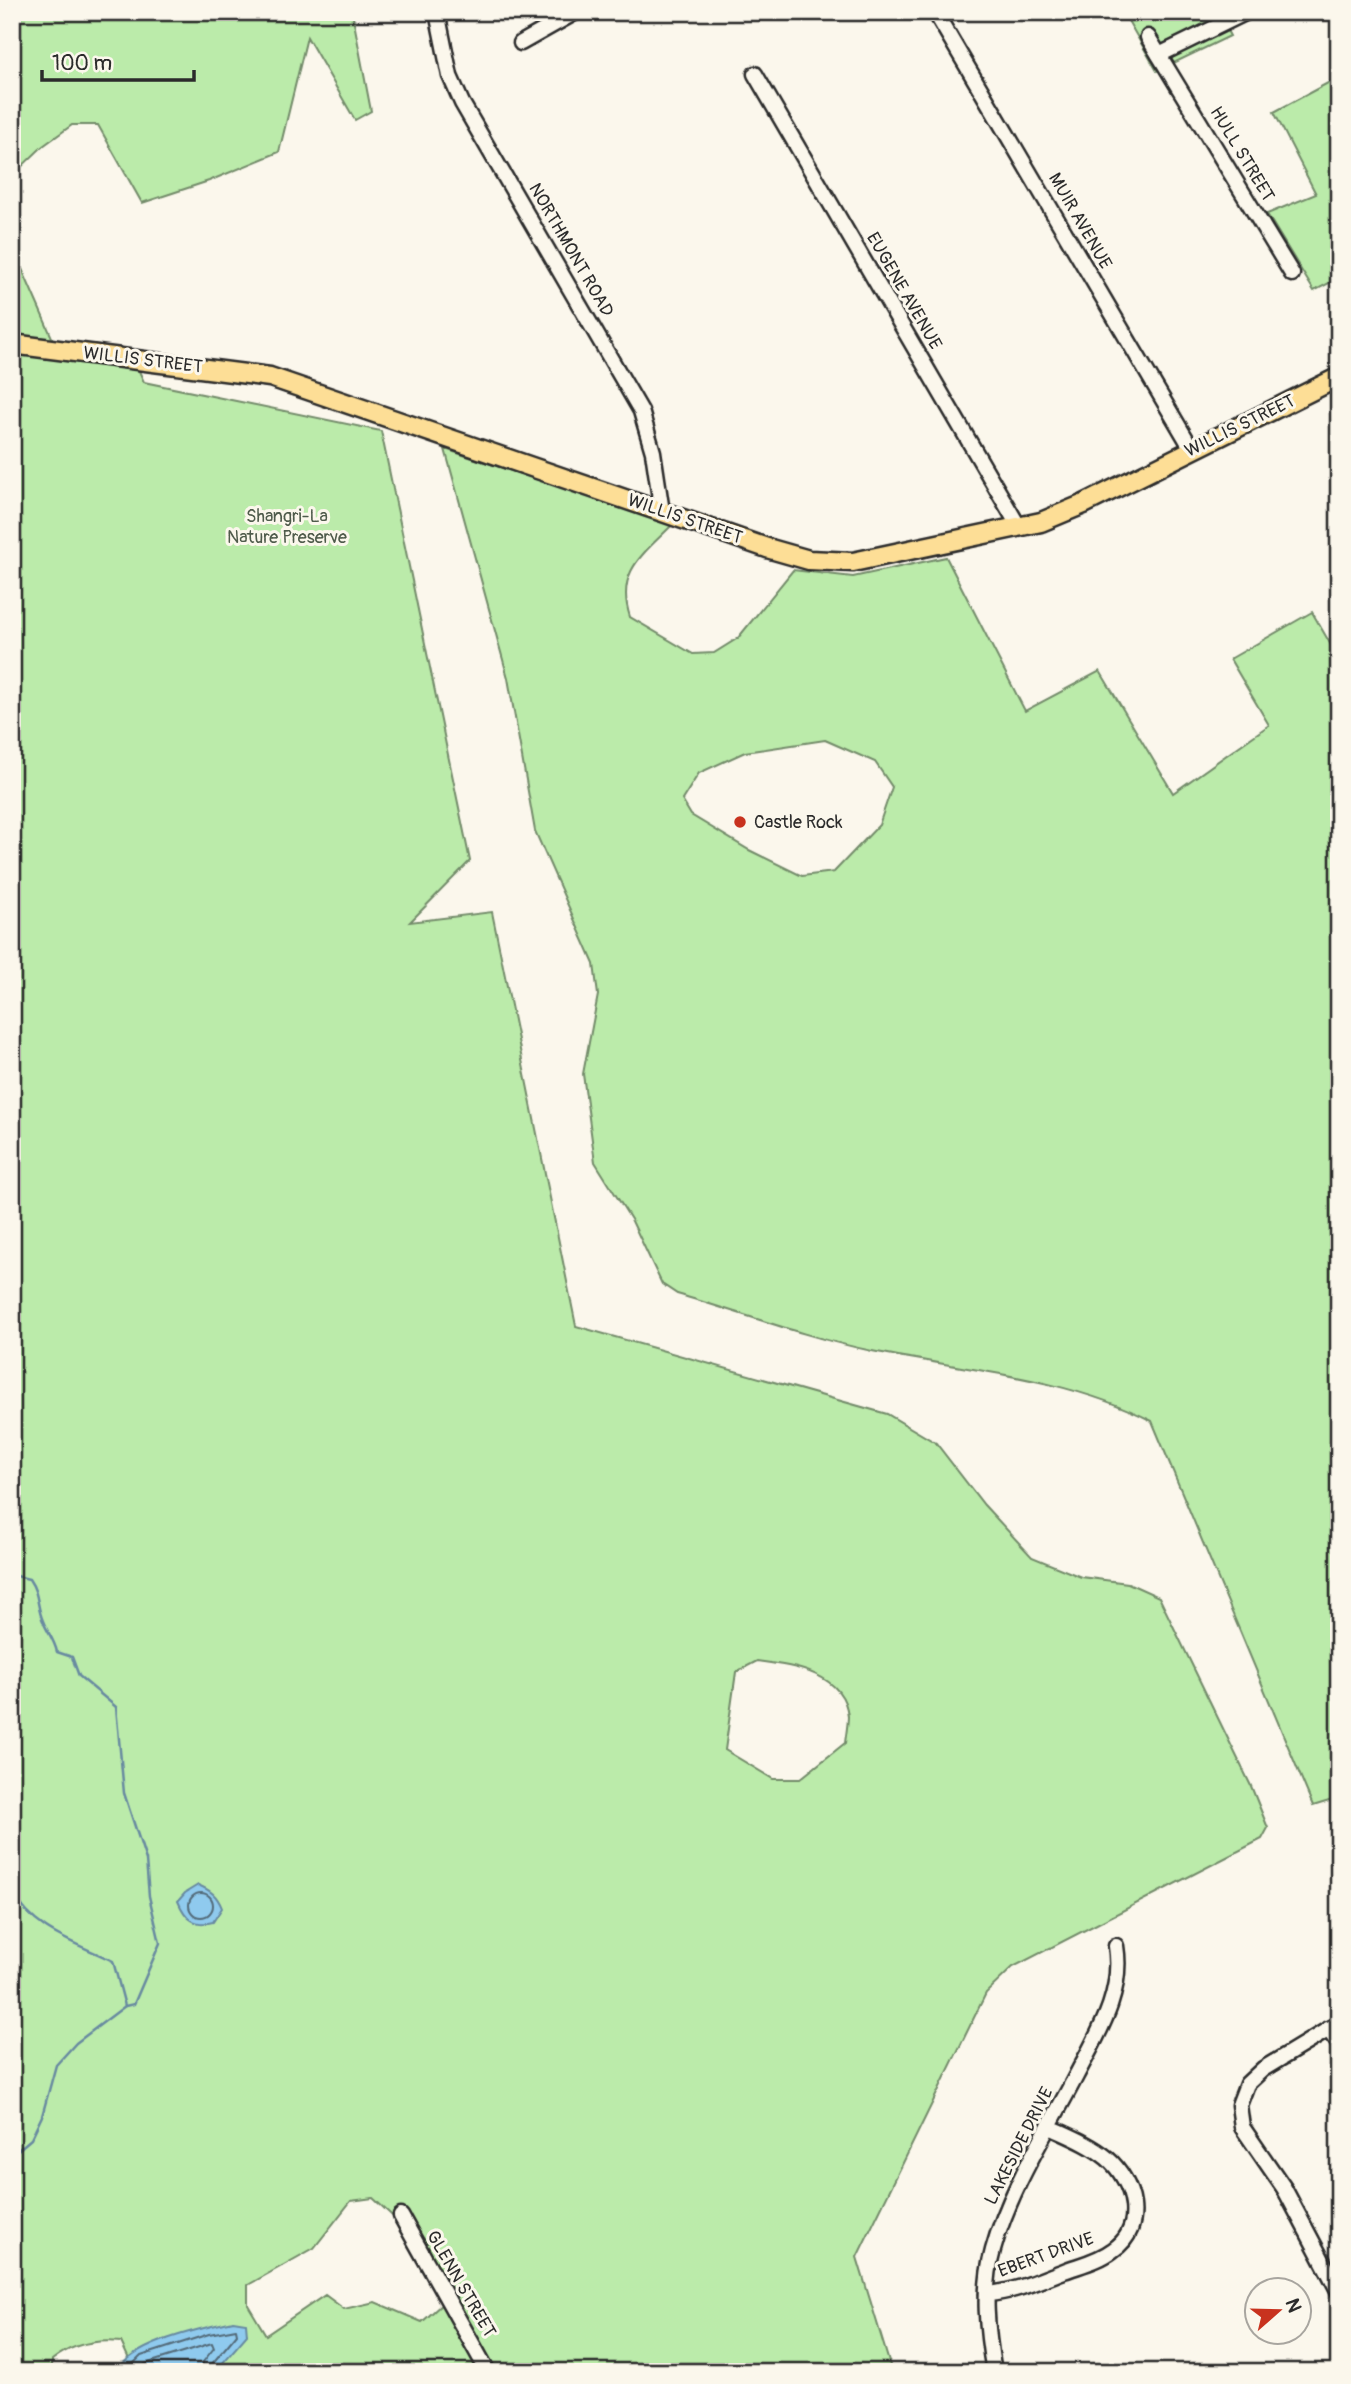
<svg xmlns="http://www.w3.org/2000/svg" width="1351" height="2384" viewBox="0 0 1351 2384" font-family="Pangolin,sans-serif">
<rect width="100%" height="100%" fill="#fbf7ec"/>
<filter id="ink" filterUnits="userSpaceOnUse"><feTurbulence type="fractalNoise" baseFrequency=".0143" numOctaves="2"/><feDisplacementMap in="SourceGraphic" scale="14" xChannelSelector="R" yChannelSelector="G"/><feConvolveMatrix kernelMatrix="1 2 1 2 8 2 1 2 1" color-interpolation-filters="sRGB"/></filter>
<g filter="url(#ink)">
<g fill="#bbebaa" stroke="#738b6a" stroke-width="2" fill-rule="evenodd">
<polygon points="12,12 352,12 371,111 355,120 307,37 279,152 209,181 142,203 98,125 72,125 43,146 12,176"/>
<polygon points="1123,12 1217,12 1230,36 1157,71"/>
<polygon points="1339,77 1339,278 1314,291 1267,214 1316,194 1274,112"/>
<polygon points="12,246 54,342 12,337"/>
<path d="M14 354 135 362 144 382 381 431 470 861 410 922 492 912 576 1326 887 1414 936 1443 984 1505 1032 1557 1081 1577 1128 1583 1159 1597 1251 1786 1268 1828 1262 1839 1013 1967 986 1993 857 2257 892 2372H124L128 2357 121 2342C95 2339 72 2344 52 2360V2372H12ZM757 1661C792 1666 844 1672 848 1716 848 1724 846 1734 845 1743L800 1779H773L725 1750 736 1672ZM373 2198 430 2251 453 2294 422 2322 375 2302 344 2309 325 2295 266 2335 248 2305V2285L314 2248 351 2201Z"/>
<path d="M445 449 673 524C644 554 615 571 630 617L693 654 714 653 738 638 793 570 853 577 946 557 1025 711 1100 671 1173 793 1269 725 1230 659 1312 612 1339 659V1798L1313 1806 1152 1421C1067 1377 965 1370 872 1351 806 1337 741 1313 677 1294L662 1284 632 1221 595 1162 583 1074 598 995 594 964 535 831 508 678ZM825 740 875 762 892 787 879 825 834 872 802 876 749 850 691 815 682 800 699 773 745 752Z"/>
</g>
<g fill="#8fcaee" stroke="#678aa0" stroke-width="2">
<path d="M198 1885C210 1890 217 1895 222 1908L213 1922C194 1927 185 1918 178 1901L185 1893Z"/>
<path d="M233 2321 246 2323 247 2335 215 2372H116C134 2342 200 2329 233 2321Z"/>
</g>
<g fill="none" stroke-linecap="round" stroke-linejoin="round">
<g stroke="#536b79" stroke-width="2">
<circle cx="201" cy="1905" r="12"/>
<polyline points="125,2372 141,2356 209,2334 236,2329 237,2334 211,2365 210,2372"/>
<polyline points="135,2372 145,2364 212,2343 214,2348 203,2362 201,2372"/>
</g>
<g stroke="#678aa0" stroke-width="2.5">
<path d="M12 1575 29 1579C40 1595 36 1605 43 1621 47 1632 54 1639 57 1652L72 1657 79 1676 116 1707 124 1793 146 1860 149 1896 160 1943 134 2004 125 2006"/>
<path d="M12 1891C34 1932 74 1942 113 1961L125 2006 76 2043 56 2065 42 2116 31 2139 12 2155"/>
</g>
<defs>
<g id="minor">
<polyline points="437,12 450,76 462,103 641,411 653,452 662,512"/>
<polyline points="935,12 1192,449"/>
<polyline points="1148,37 1292,274"/>
<polyline points="521,43 576,12"/>
<polyline points="1159,55 1247,12"/>
<polyline points="755,74 1019,527"/>
<polyline points="1339,2023 1263,2069 1247,2084 1239,2105 1242,2127 1284,2188 1339,2292"/>
<polyline points="1328,2029 1339,2044"/>
<polyline points="401,2216 488,2372"/>
<path d="M987 2294C1015 2292 1038 2281 1064 2271 1080 2265 1099 2261 1113 2250 1147 2227 1134 2181 1107 2158 1090 2144 1069 2136 1050 2127"/>
<path d="M994 2372C987 2332 982 2289 993 2250 1010 2188 1047 2132 1076 2076 1097 2035 1124 1995 1116 1946"/>
</g>
<polyline id="major" points="12,344 270,377 767,548 809,560 853,562 1041,522 1084,504 1339,377"/>
</defs>
<use href="#minor" stroke="#2b2b2b" stroke-width="19"/>
<use href="#major" stroke="#2b2b2b" stroke-width="23"/>
<use href="#minor" stroke="#fbf7ec" stroke-width="14"/>
<use href="#major" stroke="#fdde96" stroke-width="18"/>
</g>
</g>
<circle fill="#c8321e" stroke="#fbf7ec" stroke-width="2.5" cx="740" cy="822" r="7"/>
<g text-anchor="middle" dominant-baseline="central" stroke-width="6" stroke-linejoin="round" paint-order="stroke">
<g font-size="18" fill="#2b2b2b" stroke="#fbf7ec">
<text transform="translate(1242 154) rotate(59)">HULL STREET</text>
<text transform="translate(1080 221) rotate(60)">MUIR AVENUE</text>
<text transform="translate(571 250) rotate(60)">NORTHMONT ROAD</text>
<text transform="translate(904 291) rotate(60)">EUGENE AVENUE</text>
<text transform="translate(143 360) rotate(7)">WILLIS STREET</text>
<text transform="translate(1240 426) rotate(-26)">WILLIS STREET</text>
<text transform="translate(685 519) rotate(19)">WILLIS STREET</text>
<text transform="translate(1019 2146) rotate(-63)">LAKESIDE DRIVE</text>
<text transform="translate(1046 2255) rotate(-20)">EBERT DRIVE</text>
<text transform="translate(461 2284) rotate(60)">GLENN STREET</text>
</g>
<g font-size="18" fill="#4f5b4b" stroke="#fbf7ec">
<text x="287" y="516">Shangri-La<tspan x="287" dy="21">Nature Preserve</tspan></text>
</g>
<g font-size="18" fill="#2b2b2b" stroke="#fbf7ec" text-anchor="start">
<text x="754" y="822">Castle Rock</text>
</g>
</g>
<rect width="1351" height="2384" fill="none" stroke="#fbf7ec" stroke-width="42"/>
<rect x="21" y="21" width="1309" height="2342" fill="none" stroke="#2b2b2b" stroke-width="2.5" filter="url(#ink)"/>
<g transform="translate(1278 2311) rotate(70)"><circle r="33" fill="#fbf7ec" stroke="#a8a59f" stroke-width="2"/>
<path d="M0-5L12 26L0 18L-12 26Z" fill="#c8321e"/>
<text y="-10" font-size="19" font-weight="bold" text-anchor="middle" fill="#2b2b2b">N</text>
</g>
<path d="M42 70v10h152v-10" fill="none" stroke="#2b2b2b" stroke-width="3.5"/>
<text x="52" y="70" font-size="21" fill="#2b2b2b" stroke="#fbf7ec" stroke-width="5" paint-order="stroke">100 m</text>
</svg>
